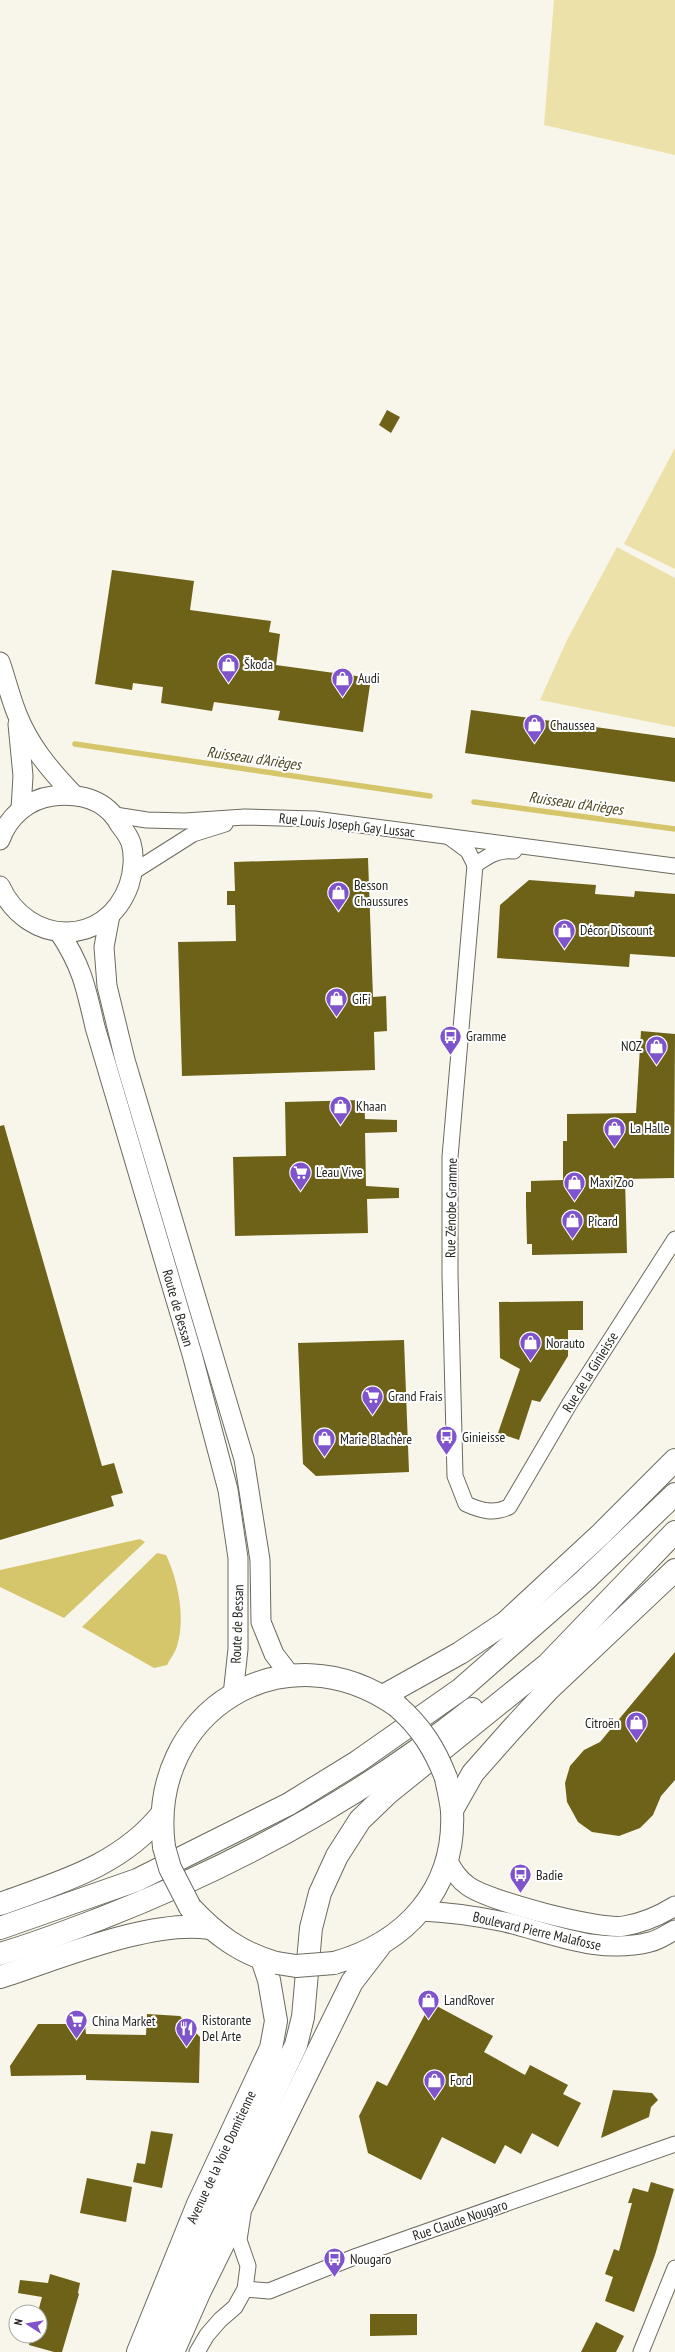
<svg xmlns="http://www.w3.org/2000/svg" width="675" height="2352" viewBox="0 0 675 2352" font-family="'PT Sans Narrow',sans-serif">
<rect width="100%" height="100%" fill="#f8f6ea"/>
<g fill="#ece2a9">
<polygon points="554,0 675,0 675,155 544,125"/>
<polygon points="675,448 675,569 624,544"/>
<polygon points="617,547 675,578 675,727 540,700 567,640"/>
</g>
<g fill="#d6c66b">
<polygon points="140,1539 145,1542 64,1618 0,1587 0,1570"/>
<path d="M157 1553 166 1555C178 1580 186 1619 177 1646 175 1653 170 1659 167 1665L154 1668 82 1627Z"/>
</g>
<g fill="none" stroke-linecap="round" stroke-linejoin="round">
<g stroke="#d6c66b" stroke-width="5.5">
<polyline points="75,744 430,796"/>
<polyline points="474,802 675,829"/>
</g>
</g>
<g fill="#6e6219">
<polygon points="387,410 400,417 391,433 379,425"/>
<polygon points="112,570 194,581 190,610 271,621 269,632 280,634 276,665 371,678 363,732 278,720 280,711 214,702 212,711 161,703 163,687 133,683 132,690 95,684"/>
<polygon points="471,710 675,738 675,782 465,753"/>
<polygon points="368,858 373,997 386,996 387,1031 374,1032 375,1070 182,1076 178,942 236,941 235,905 227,905 227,891 235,891 234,862"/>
<polygon points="529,880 596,885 595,894 634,897 635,891 675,894 675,957 630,954 629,967 497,958 500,905"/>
<polygon points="641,1031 675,1034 674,1178 625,1179 627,1253 532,1255 532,1244 527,1244 526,1206 526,1192 531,1192 531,1181 563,1180 563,1141 567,1141 567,1114 636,1113"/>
<polygon points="364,1100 365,1119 397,1120 397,1132 365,1133 366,1186 399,1188 399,1198 367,1199 368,1233 235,1236 233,1157 286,1156 285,1102"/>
<polygon points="4,1125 102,1466 114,1463 123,1493 111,1496 114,1506 0,1540 0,1126"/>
<polygon points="583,1301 583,1330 568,1330 568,1356 540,1402 532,1400 519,1440 498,1433 520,1369 500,1358 499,1302"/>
<polygon points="404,1340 409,1472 316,1476 303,1464 298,1343"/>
<polygon points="675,1652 675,1780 661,1796 653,1815 640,1828 619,1836 592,1832 578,1822 567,1802 565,1783 570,1766 584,1750 600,1742"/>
<polygon points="431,2003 493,2036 484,2052 525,2075 530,2065 568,2085 563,2094 581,2103 558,2147 532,2133 521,2154 505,2145 495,2164 442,2137 421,2180 368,2153 359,2116 377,2081 387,2086"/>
<polygon points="147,2014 180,2016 200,2037 199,2083 86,2080 86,2075 11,2076 10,2066 38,2024 85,2024 86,2034 146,2035"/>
<polygon points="613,2090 652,2093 658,2100 651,2107 649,2117 601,2138"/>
<polygon points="151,2131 173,2134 162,2188 133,2182 137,2163 145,2164"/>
<polygon points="87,2178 132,2187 126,2222 80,2213"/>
<polygon points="651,2182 674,2189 655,2255 634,2312 605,2301 613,2277 605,2274 614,2249 619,2251 632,2203 628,2203 633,2188 648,2192"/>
<polygon points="50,2274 80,2283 78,2293 79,2294 62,2352 54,2352 29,2345 31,2336 40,2336 40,2312 38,2312 42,2297 18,2293 20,2280 48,2283"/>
<polygon points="370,2314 417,2314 417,2335 370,2336"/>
<polygon points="596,2322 624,2336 616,2352 581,2352"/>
</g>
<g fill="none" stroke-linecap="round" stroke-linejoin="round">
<defs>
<g id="minor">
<polyline points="115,815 147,820 185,821 245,817 314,819 675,866"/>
<polyline points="449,837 468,851 475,865"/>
<path d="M475 865 450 1157V1275L455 1476 466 1504C482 1511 493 1514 509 1507L570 1403 675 1239"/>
<path d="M475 865C488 856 498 849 514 851"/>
<polyline points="133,872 193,834 225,824"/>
<polyline points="245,2289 269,2291 357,2256 675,2144"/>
<polyline points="197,2352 207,2335 220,2320 235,2307 245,2289 248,2266 239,2240 243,2214"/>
<polyline points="641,2352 675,2268"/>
</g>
<g id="tertiary">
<path d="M0 662C6 679 10 697 17 714 29 745 50 770 73 794"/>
<polyline points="18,724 23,776 21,809"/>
<path d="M0 840C8 817 28 799 53 796 80 793 106 799 120 825 124 830 129 837 131 843 135 856 133 873 129 885 106 949 27 946 0 886"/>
<polyline points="110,915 104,947 107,986 125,1060 244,1459 260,1560 261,1622 274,1654 290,1675"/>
<path d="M59 932C82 966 86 988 95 1027L192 1354 228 1490 238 1558V1649L233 1695"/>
<path d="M447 1860C453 1870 458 1879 468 1886 489 1901 599 1930 624 1926 643 1923 659 1916 675 1906"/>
<path d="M420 1911C449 1912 476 1916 505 1922 554 1934 599 1955 650 1942 659 1940 667 1934 675 1930"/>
</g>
<g id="primary">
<path d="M164 1847C146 1711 285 1626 397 1706"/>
<path d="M190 1907C215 1934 240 1953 276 1963"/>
<path d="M334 1963C406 1943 456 1889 452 1811 451 1800 448 1789 446 1778"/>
<polyline points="138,2352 198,2204 271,2048 276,2021 269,1980 262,1959"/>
<polyline points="173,2352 199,2293 352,1982 379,1947"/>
</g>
<g id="trunk">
<polyline points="383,1696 460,1653 505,1623 601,1534 675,1460"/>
<polyline points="452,1810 473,1773 512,1729 548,1690 675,1570"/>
<path d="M0 1904C60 1882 120 1866 162 1814"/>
<polyline points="0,1928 137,1880 289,1804 357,1762 461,1689 584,1581 675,1494"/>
<path d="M0 1954C35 1944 68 1931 102 1918 235 1866 360 1798 472 1709"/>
<path d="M0 1977C57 1959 151 1919 209 1928"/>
<polyline points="155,2352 218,2210 296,2045 303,2017 311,1928 320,1893 337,1856 360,1820 387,1794 548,1664 675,1532"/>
</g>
</defs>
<use href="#minor" stroke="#6c6a60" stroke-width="17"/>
<use href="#tertiary" stroke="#6c6a60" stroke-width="21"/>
<use href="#primary" stroke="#6c6a60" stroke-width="24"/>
<use href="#trunk" stroke="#6c6a60" stroke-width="24"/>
<use href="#minor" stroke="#fff" stroke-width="15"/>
<use href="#tertiary" stroke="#fff" stroke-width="19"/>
<use href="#primary" stroke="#fff" stroke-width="22"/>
<use href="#trunk" stroke="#fff" stroke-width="22"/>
<defs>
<g id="primary-bridge">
<path d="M397 1706C421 1727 435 1749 446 1778"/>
<polyline points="164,1847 170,1868 190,1907"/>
<polyline points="277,1963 296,1966 334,1963"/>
</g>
</defs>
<use href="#primary-bridge" stroke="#6c6a60" stroke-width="24" stroke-linecap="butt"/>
<use href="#primary-bridge" stroke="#fff" stroke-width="22"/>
</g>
<defs>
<symbol id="shop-pin" viewBox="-11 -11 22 30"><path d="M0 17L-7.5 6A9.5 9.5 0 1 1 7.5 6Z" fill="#7f53cc" stroke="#fff"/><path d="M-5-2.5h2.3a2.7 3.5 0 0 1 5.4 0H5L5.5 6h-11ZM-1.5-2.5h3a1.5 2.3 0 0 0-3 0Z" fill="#fff"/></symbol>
<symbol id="bus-pin" viewBox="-11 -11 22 30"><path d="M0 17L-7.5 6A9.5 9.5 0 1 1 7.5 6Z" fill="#7f53cc" stroke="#fff"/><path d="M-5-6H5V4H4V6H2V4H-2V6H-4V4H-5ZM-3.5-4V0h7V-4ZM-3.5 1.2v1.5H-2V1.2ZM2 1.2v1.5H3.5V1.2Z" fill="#fff"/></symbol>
<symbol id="supermarket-pin" viewBox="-11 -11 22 30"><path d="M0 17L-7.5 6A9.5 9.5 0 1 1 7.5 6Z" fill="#7f53cc" stroke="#fff"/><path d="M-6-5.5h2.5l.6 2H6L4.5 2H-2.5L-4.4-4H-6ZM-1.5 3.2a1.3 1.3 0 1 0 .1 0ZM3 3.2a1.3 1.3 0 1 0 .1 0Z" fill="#fff"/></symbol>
<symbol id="restaurant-pin" viewBox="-11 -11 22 30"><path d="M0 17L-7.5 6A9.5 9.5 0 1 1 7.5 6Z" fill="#7f53cc" stroke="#fff"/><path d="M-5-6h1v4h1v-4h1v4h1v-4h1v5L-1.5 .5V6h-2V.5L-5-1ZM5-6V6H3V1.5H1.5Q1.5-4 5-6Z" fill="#fff"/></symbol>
</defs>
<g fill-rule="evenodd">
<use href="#shop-pin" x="216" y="652" width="25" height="34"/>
<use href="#shop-pin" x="330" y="666" width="25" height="34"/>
<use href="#shop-pin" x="522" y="712" width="25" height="34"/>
<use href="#shop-pin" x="326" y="880" width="25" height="34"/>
<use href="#shop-pin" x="552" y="918" width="25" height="34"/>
<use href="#shop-pin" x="324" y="986" width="25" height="34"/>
<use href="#bus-pin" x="438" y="1024" width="25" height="34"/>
<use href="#shop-pin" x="644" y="1034" width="25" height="34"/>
<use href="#shop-pin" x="328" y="1094" width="25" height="34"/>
<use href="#shop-pin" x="602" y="1116" width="25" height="34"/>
<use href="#supermarket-pin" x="288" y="1160" width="25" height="34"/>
<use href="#shop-pin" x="562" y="1170" width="25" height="34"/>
<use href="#shop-pin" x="560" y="1208" width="25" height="34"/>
<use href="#shop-pin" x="518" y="1330" width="25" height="34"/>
<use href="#supermarket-pin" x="360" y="1384" width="25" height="34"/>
<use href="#bus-pin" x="434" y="1424" width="25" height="34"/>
<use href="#shop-pin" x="312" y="1426" width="25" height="34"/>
<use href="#shop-pin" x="624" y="1710" width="25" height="34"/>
<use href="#bus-pin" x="508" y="1862" width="25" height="34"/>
<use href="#shop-pin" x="416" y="1988" width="25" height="34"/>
<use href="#supermarket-pin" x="64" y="2008" width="25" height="34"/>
<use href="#restaurant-pin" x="174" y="2016" width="25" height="34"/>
<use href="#shop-pin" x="422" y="2068" width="25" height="34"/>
<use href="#bus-pin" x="322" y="2246" width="25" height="34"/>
</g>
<g text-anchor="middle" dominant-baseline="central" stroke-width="4" stroke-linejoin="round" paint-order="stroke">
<g font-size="14" fill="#262621" stroke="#fff" text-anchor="start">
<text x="244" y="664">Škoda</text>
<text x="358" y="678">Audi</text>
<text x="550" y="725">Chaussea</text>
<text x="354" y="885">Besson<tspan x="354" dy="16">Chaussures</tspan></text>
<text x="580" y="930">Décor Discount</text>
<text x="352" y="999">GiFi</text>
<text x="466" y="1036">Gramme</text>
<text x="642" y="1046" text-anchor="end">NOZ</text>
<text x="356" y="1106">Khaan</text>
<text x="630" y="1128">La Halle</text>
<text x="316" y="1172">L'eau Vive</text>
<text x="590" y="1182">Maxi Zoo</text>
<text x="588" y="1221">Picard</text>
<text x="546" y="1343">Norauto</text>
<text x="388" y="1396">Grand Frais</text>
<text x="462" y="1437">Ginieisse</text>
<text x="340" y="1439">Marie Blachère</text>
<text x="620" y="1723" text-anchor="end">Citroën</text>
<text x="536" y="1875">Badie</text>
<text x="444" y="2000">LandRover</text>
<text x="202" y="2020">Ristorante<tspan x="202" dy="16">Del Arte</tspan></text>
<text x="92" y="2021">China Market</text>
<text x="450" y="2080">Ford</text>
<text x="350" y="2259">Nougaro</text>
</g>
<g font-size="14" fill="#262621" stroke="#fff">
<text transform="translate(347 825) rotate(6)">Rue Louis Joseph Gay Lussac</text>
<text transform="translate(451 1208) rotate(-89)">Rue Zénobe Gramme</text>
<text transform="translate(178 1308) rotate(74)">Route de Bessan</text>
<text transform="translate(590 1372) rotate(-58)">Rue de la Ginieisse</text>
<text transform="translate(237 1624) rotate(-88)">Route de Bessan</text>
<text transform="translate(537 1931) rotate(13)">Boulevard Pierre Malafosse</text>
<text transform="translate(221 2157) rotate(-65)">Avenue de la Voie Domitienne</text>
<text transform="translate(460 2220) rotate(-19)">Rue Claude Nougaro</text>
</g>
<g font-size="15" font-style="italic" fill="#4b441d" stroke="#fff">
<text transform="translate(254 758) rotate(8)">Ruisseau d'Arièges</text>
<text transform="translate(576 803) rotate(8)">Ruisseau d'Arièges</text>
</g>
</g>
<g transform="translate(28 2324) rotate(282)"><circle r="19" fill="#ffffff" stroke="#a8a8a6"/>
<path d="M0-3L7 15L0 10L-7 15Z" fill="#7f53cc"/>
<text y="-6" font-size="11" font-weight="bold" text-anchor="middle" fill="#262621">N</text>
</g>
</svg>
